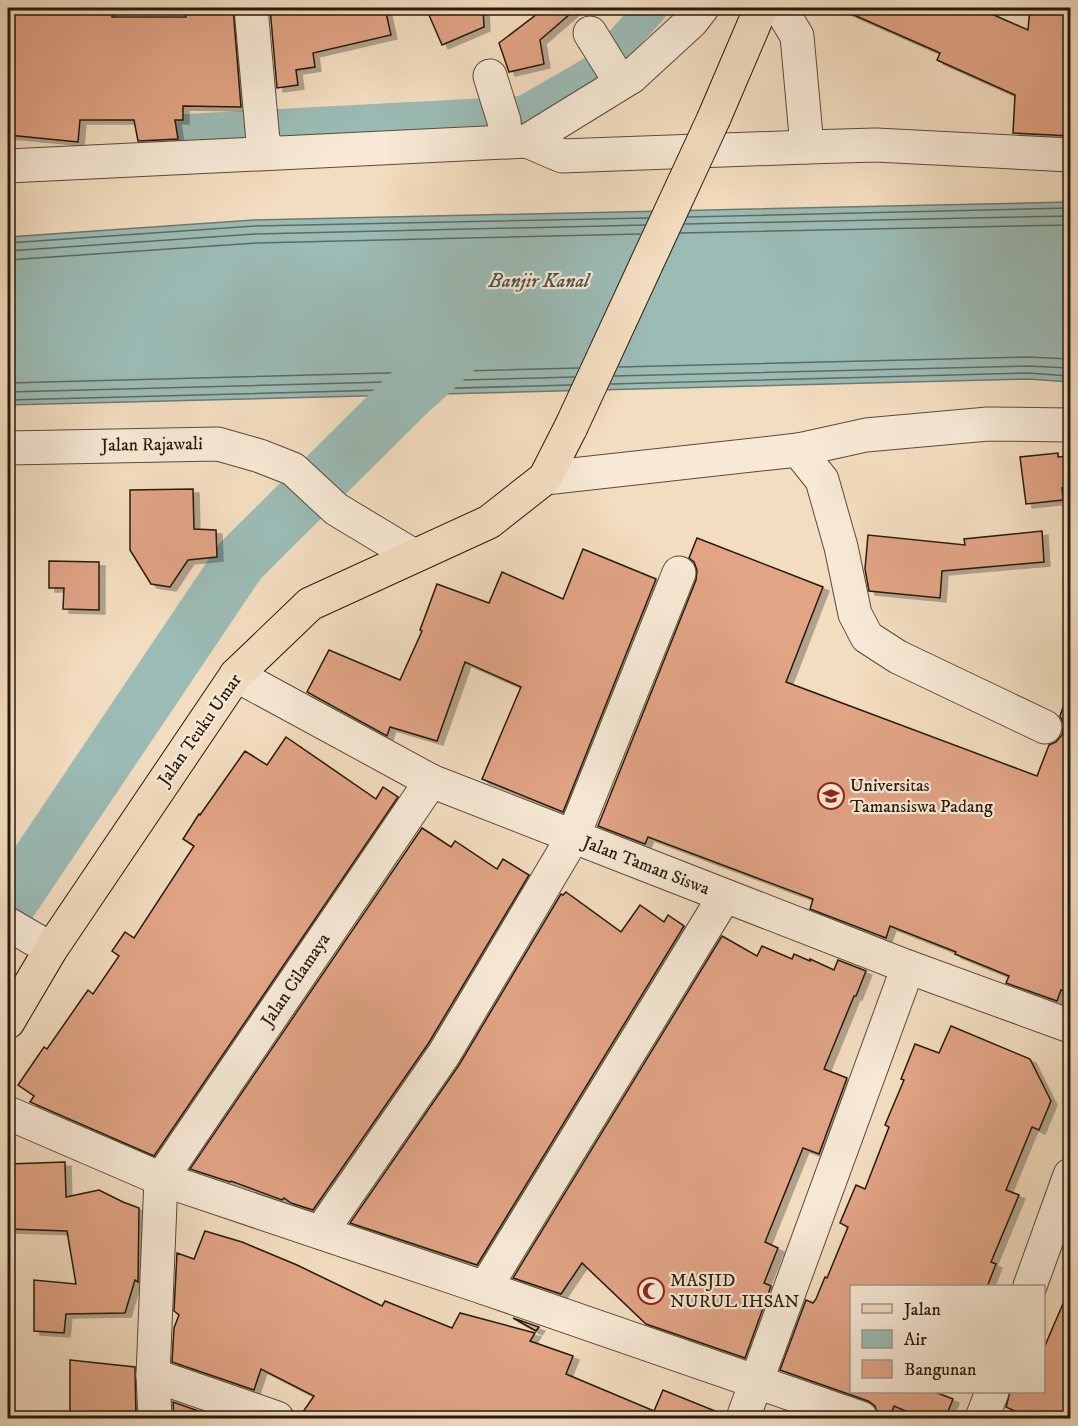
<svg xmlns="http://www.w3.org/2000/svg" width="1078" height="1426" viewBox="0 0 1078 1426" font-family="'IM FELL DW Pica',serif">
<defs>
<filter id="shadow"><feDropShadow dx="6" dy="4" stdDeviation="0" flood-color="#0004"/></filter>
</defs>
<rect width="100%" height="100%" fill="#f3ddc0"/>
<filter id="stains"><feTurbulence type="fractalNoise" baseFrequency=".00333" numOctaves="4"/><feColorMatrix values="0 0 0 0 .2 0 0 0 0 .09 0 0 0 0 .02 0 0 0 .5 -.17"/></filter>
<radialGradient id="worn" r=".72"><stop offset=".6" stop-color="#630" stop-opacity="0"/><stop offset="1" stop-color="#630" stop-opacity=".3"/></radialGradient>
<polygon fill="#9bbbb5" stroke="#6c7b71" stroke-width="1.5" points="1070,202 1070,382 1028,379 8,405 8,237 254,220"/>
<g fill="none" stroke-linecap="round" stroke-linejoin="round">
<g stroke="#606a60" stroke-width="1.5">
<polyline points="688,217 1070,208"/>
<polyline points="685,224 1070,216"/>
<polyline points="680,233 1070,225"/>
<polyline points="8,243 255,226 648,218"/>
<polyline points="8,251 255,234 645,225"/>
<polyline points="8,260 256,243 640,234"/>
<polyline points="619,367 1028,357 1070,359"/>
<polyline points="614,376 1028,366 1070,368"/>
<polyline points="8,383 578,368"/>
<polyline points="611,384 1028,373 1070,376"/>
<polyline points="8,392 574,377"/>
<polyline points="8,400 571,385"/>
</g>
<polyline stroke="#9bbbb5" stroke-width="32" points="186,130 523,112 596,70 652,8"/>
<polyline stroke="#9bbbb5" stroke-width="54" points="8,906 240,561 407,395 463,344"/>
</g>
<g fill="#e1a485" stroke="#261a0b" stroke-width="1.5" filter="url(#shadow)">
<polygon points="8,8 36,8 36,12 112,12 112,17 186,17 185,8 233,8 241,107 183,106 183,120 175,120 178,139 138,141 134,120 80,120 78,142 8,135"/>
<polygon points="270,8 385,8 391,35 313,53 315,67 296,70 298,85 277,88"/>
<polygon points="426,8 483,8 484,27 442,45"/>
<polygon points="545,8 577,8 540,40 544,64 509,72 499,43"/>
<polygon points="838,8 978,8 1028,30 1030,8 1071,8 1071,136 1013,133 1015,95 937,60 940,53"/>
<polygon points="1058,453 1058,457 1071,456 1071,487 1062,488 1063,500 1026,504 1020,457"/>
<polygon points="193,489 194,529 216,530 217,557 188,560 170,587 151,584 130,550 130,490"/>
<polygon points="1042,531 1044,562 942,571 940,598 869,591 865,569 868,535 965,545 964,539"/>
<polygon points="697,538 823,587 786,682 1037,776 1049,745 1056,742 1062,735 1064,725 1060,716 1068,693 1071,694 1071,993 1061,990 1057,1001 1006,983 1009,976 955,954 956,952 890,926 886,938 810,909 813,899 648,837 645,844 598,826 696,580 697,570 694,562 689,558"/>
<polygon points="583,549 656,579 563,812 482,779 521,687 465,662 437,741 390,727 387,736 307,692 329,650 400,680 422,631 420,630 437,584 489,603 502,572 563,599"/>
<polygon points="49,561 99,562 99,610 63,609 64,588 49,588"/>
<polygon points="286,737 376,799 383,787 398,797 154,1156 30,1102 34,1096 18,1085 44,1047 47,1049 88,990 93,994 119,956 112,951 125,932 134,938 194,846 183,839 199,814 200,815 245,751 267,765"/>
<polygon points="422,828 451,847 455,841 497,869 503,859 529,875 428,1044 313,1210 291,1203 284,1198 282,1200 231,1181 230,1182 190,1169"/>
<polygon points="566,892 621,932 640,905 664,922 668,915 684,926 477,1265 350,1223 459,1065 561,894 563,895"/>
<polygon points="722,936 757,956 762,946 792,959 794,954 810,961 810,959 834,970 838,960 866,971 856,996 854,996 824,1069 847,1078 819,1154 803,1148 765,1242 778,1248 764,1283 771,1286 745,1358 646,1324 582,1263 561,1294 513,1278"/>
<polygon points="951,1026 1030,1059 1051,1101 1039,1130 1032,1127 1006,1190 1019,1195 991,1262 996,1264 987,1287 852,1287 852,1392 935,1392 953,1399 945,1419 924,1419 894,1406 889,1419 879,1419 875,1406 868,1401 780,1370 806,1300 813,1303 816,1299 825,1277 827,1278 848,1227 840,1223 856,1185 865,1189 889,1127 885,1125 904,1080 901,1079 915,1044 939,1053"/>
<polygon points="65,1162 66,1197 99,1190 123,1202 139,1208 138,1282 135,1280 125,1313 66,1314 64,1333 34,1331 34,1280 76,1284 67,1231 8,1229 8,1164"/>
<polygon points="205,1231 242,1242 297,1265 382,1306 385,1301 452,1328 460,1313 535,1333 530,1341 573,1356 566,1374 654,1411 663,1390 725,1415 725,1419 298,1419 314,1396 261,1369 254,1390 172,1362 174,1328 179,1315 174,1311 177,1253 194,1259"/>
<polygon points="1071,1285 1071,1398 1061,1419 1032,1419 1006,1407 1010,1392 1044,1392 1044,1348"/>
<polygon points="513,1318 539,1327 536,1331"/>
<polygon points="70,1360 135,1367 136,1419 70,1419"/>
<polygon points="173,1402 221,1419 174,1419"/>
</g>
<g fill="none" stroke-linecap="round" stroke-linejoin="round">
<defs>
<g id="minor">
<polyline points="251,8 263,141 271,152"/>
<polyline points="780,8 797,36 807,147 876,145 1070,155"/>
<polyline points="590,33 616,75 631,77"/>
<polyline points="490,76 504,121 506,142"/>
<polyline points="527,141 562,156 807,147"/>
<polyline points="8,166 527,141 631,77 692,21 702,8"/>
<polyline points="8,448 218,444 260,456 293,469 336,509 414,556"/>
<polyline points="798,450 822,480 841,547 855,614 867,637 898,657 1045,727"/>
<polyline points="545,478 798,450 866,435 988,424 1070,425"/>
<polyline points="236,675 431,781 908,967 1070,1026"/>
<polyline points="8,924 51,949"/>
<polyline points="8,1113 161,1179 485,1288 861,1418"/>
<polyline points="321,1232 444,1054 573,837 679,573"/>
<polyline points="1030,1286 1070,1175"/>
<polyline points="485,1288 724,897"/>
<polyline points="153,1375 277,1418"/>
<polyline points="155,1418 153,1375 161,1179 431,781"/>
<polyline points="743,1418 908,967"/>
<polyline points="982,1418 992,1392"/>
</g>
<g id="major">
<polyline points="714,118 761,8"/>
<polyline points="8,1022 51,949 236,675 310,604 489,522 545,478 571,427"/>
</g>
</defs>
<use href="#minor" stroke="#594b38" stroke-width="35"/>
<use href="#major" stroke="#261a0b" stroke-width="35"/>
<use href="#minor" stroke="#f7e9d6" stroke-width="33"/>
<use href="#major" stroke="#f3ddc0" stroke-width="33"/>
<defs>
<polyline id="major-bridge" points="571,427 714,118"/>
</defs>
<use href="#major-bridge" stroke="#261a0b" stroke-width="35" stroke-linecap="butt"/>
<use href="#major-bridge" stroke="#f3ddc0" stroke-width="33"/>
</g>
<defs>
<symbol id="university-ring" viewBox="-11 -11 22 22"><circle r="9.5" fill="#f7e9d6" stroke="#8f2418" stroke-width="1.5"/><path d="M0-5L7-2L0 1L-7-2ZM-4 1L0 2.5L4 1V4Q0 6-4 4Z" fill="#8f2418"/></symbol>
<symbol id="mosque-ring" viewBox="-11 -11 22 22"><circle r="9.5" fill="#f7e9d6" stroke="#8f2418" stroke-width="1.5"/><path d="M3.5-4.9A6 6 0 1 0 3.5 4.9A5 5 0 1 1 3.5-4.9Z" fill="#8f2418"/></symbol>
</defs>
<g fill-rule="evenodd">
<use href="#university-ring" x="816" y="781" width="30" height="30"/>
<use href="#mosque-ring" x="636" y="1276" width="30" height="30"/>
</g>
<g text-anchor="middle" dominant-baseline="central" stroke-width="4.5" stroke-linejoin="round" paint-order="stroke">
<g font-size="18" fill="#261a0b" stroke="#f7e9d6">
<text transform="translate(152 445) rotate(-1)">Jalan Rajawali</text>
<text transform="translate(200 730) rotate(-55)">Jalan Teuku Umar</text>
<text transform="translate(646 866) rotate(21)">Jalan Taman Siswa</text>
<text transform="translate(296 980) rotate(-56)">Jalan Cilamaya</text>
</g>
<g font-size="18" fill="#261a0b" stroke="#f7e9d6" text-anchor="start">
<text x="850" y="786">Universitas<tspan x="850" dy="21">Tamansiswa Padang</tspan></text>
<text x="670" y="1281">MASJID<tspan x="670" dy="21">NURUL IHSAN</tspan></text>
</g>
<g font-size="20" font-style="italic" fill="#4f5246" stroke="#f7e9d6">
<text x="539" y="281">Banjir Kanal</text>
</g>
</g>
<rect width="1078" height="1426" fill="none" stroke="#f3ddc0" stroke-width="30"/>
<rect x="9" y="9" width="1060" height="1408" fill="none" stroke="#261a0b" stroke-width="3"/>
<rect x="15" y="15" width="1048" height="1396" fill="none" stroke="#261a0b" stroke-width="1.5"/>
<rect x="850" y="1285" width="195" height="108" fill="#f7e9d6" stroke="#a39685" stroke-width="1.5"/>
<rect x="862" y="1304" width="30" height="9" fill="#f3ddc0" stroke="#a39685" stroke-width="1.5"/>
<text x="904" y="1315" font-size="18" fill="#261a0b">Jalan</text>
<rect x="862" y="1330" width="30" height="18" fill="#9bbbb5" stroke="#a39685" stroke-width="1.5"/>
<text x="904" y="1345" font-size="18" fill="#261a0b">Air</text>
<rect x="862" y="1360" width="30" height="18" fill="#e1a485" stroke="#a39685" stroke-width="1.5"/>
<text x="904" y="1375" font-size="18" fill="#261a0b">Bangunan</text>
<rect width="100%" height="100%" filter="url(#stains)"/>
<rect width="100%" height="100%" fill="url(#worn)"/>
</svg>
